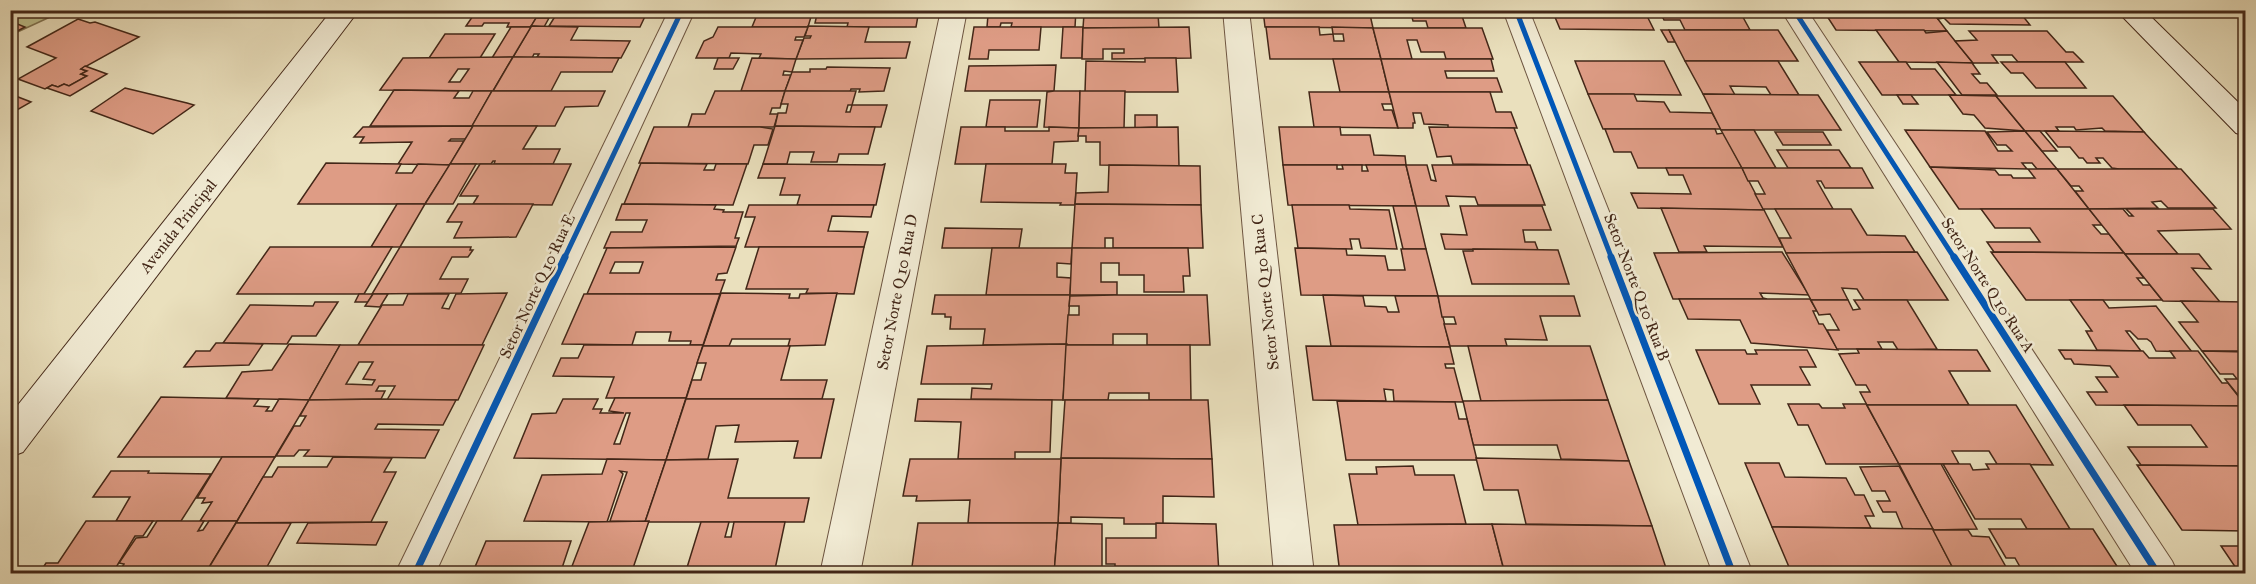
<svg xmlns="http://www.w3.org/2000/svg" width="2256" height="584" viewBox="0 0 2256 584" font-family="'IM FELL Great Primer',serif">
<rect width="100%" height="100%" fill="#eae0bd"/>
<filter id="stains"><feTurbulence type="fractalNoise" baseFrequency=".00333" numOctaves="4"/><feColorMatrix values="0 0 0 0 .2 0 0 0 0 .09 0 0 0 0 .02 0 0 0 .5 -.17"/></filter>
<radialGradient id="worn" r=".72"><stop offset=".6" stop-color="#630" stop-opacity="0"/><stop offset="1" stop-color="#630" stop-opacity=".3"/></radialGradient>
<polygon fill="#bec08c" stroke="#807452" stroke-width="1.5" points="11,11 63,11 11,35"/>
<g fill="#de9c85" stroke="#432718" stroke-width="1.5" fill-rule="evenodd">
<polygon points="120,10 157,10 147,16"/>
<polygon points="477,10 541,10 531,27 507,27 509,23 484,23 482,26 466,26"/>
<polygon points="559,10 648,10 640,27 549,26"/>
<polygon points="759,10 813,10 808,27 752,27"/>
<polygon points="818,10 919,10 916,27 847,27 848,23 815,23"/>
<polygon points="980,10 1076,10 1075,27 1011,27 1012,23 1001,23 1000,27 987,27 988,15 979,15"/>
<polygon points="1084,10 1157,10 1158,14 1084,14"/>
<polygon points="1263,10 1369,10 1373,28 1265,27"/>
<polygon points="1410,10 1460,10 1466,28 1428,28 1426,21 1413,21"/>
<polygon points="1552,10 1644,10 1654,30 1560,29"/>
<polygon points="1659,10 1739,10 1750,30 1685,30 1680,20 1664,20"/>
<polygon points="1823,10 1931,10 1947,31 1836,30"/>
<polygon points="1931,10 2018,10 2030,25 1950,24 1944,18 1938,19"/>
<polygon points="1084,14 1158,14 1159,28 1083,28"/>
<polygon points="536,18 549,18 544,27 531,26"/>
<polygon points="78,19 90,23 95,22 139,37 81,69 87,71 81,74 87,76 69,86 64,84 58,87 52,85 45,89 18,79 56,58 27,47"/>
<polygon points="10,21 25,27 10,35"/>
<polygon points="531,26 578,27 571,40 630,41 621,58 537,57 539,54 534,54 532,58 513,57"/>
<polygon points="808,26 869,27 865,42 910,42 906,58 796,59 804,38 810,38 811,36 805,36"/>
<polygon points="511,27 531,27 513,57 492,58"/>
<polygon points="718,27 808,27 804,37 796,37 795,40 803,40 796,59 759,58 761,54 731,53 729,58 696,58 704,41 713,37"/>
<polygon points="974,27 1041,27 1039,50 989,50 988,59 969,59"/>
<polygon points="1063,27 1083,27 1082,58 1061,58"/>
<polygon points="1189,27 1191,58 1112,59 1112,53 1124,53 1124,49 1103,49 1103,59 1082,59 1083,28"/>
<polygon points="1266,27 1319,27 1320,35 1333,34 1334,41 1344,41 1343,34 1333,34 1332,27 1373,28 1381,59 1270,59"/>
<polygon points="1373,28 1482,28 1493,59 1446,59 1444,52 1421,52 1417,40 1407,40 1412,59 1381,59"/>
<polygon points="1661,30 1669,30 1675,42 1668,42"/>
<polygon points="1669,30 1778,30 1798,61 1685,61"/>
<polygon points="1876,30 1924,30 1926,33 1947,31 1973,63 1899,62"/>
<polygon points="1969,31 2047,31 2066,52 2073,52 2083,62 2018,62 2012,55 1992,55 1998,63 1973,63 1955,41 1977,40"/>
<polygon points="445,34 495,34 480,58 429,58"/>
<path d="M513 57 493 91 380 90 403 58ZM458 69H469L460 82H449Z"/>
<polygon points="513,57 537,57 619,58 612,72 561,72 551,91 493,91"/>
<polygon points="718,58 739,58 733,69 714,69"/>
<polygon points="752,58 796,59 792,72 784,71 783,75 791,75 785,91 741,91"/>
<polygon points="1145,58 1176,58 1178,92 1085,92 1086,61 1145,62"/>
<polygon points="1333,59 1381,59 1389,92 1340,92"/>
<polygon points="1381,59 1491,59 1494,71 1445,71 1447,78 1497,78 1502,92 1389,92"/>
<polygon points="1575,61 1664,61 1681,95 1588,94"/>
<polygon points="1685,61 1778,61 1799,95 1771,95 1766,87 1730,86 1735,95 1703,94"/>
<polygon points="1859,62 1906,62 1911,69 1935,69 1956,95 1882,95"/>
<polygon points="1937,62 1972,63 1980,74 1972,74 1980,83 1987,83 1997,95 1962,95"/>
<polygon points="2001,62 2065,62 2086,88 2036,88 2023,73 2011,73"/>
<polygon points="1056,65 1054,91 965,91 969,66"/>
<polygon points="85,66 107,74 70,96 47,88 52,85 58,87 64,84 69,86 87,76 81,74 87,71 81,69"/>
<polygon points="827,67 890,68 884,91 859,92 860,89 851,89 850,92 785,91 792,72 810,72 810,69 826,69"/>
<polygon points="125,88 187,103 194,105 153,134 91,111"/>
<polygon points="394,90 459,91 454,98 469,98 473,91 492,91 472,126 370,126"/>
<polygon points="492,91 605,91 598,106 565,107 555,126 472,126"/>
<polygon points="715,91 785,91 780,108 772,108 770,114 778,114 774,127 688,127 692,114 705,114"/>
<polygon points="785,91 856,91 852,105 848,105 846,112 850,112 852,105 887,105 881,127 775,126 778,113 786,113 788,104 781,104"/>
<polygon points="1054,91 1080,91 1079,128 1044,127 1047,92"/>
<polygon points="1080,91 1125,91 1124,128 1079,128"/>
<polygon points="1309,92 1389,92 1392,104 1382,104 1384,110 1392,110 1398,128 1314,127"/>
<polygon points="1389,92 1490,92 1496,112 1511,112 1517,128 1448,128 1448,125 1424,124 1421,113 1413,113 1415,123 1413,123 1413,128 1398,128"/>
<polygon points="10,94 13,95 31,102 10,114"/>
<polygon points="1588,94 1634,94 1637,101 1664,102 1670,112 1712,113 1721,129 1603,129"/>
<polygon points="1703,94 1818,95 1841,130 1721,130"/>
<polygon points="1897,95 1911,95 1918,104 1903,104"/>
<polygon points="1949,95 1996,96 2025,131 1985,128 1974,115 1963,114"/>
<polygon points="1996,96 2113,96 2144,132 2105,131 2102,128 2076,130 2074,127 2056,127 2059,131 2025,131"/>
<polygon points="990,100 1040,100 1037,127 986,127"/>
<polygon points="1135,115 1157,115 1157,127 1135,128"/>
<polygon points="472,126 473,126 466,139 451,139 449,141 464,141 450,165 398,164 412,142 360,143 364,137 354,137 363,127"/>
<polygon points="473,126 537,126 523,149 560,149 553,164 494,164 495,161 493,161 491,164 450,164"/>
<polygon points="775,126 875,127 868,154 839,154 837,162 811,162 814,152 790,152 787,164 763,164"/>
<polygon points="654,127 760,127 773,129 768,145 754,145 748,164 639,163"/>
<polygon points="961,127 1005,127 1005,131 1049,131 1049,127 1079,128 1078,141 1054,142 1052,164 955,164"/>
<polygon points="1178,127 1179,166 1100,165 1100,142 1086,142 1086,136 1078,136 1079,128"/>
<polygon points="1279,127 1340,127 1341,135 1370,135 1374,155 1405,156 1406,165 1283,165"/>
<polygon points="1429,127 1514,128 1528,165 1453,164 1451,156 1437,157"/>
<polygon points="1605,129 1715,129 1717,134 1724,133 1742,168 1638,168 1631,152 1614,152"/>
<polygon points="1721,130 1754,130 1776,168 1742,168"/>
<polygon points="1905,130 1985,131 1998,151 2012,151 2006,145 1997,145 1987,132 2025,131 2057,169 2037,169 2032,163 2022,163 2027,169 1930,167"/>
<polygon points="2025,131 2040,131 2057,151 2042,151"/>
<polygon points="2045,131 2144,132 2178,169 2119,169 2112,168 2103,158 2096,158 2100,163 2087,163 2083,158 2079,158 2070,147 2058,147"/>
<polygon points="1775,132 1823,132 1831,145 1783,145"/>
<polygon points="1777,150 1839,150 1851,168 1788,168"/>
<polygon points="326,163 401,164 396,173 412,173 418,164 450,165 425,204 298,204"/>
<polygon points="641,163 707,164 704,170 714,170 716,164 747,164 733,205 624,204"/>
<polygon points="450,164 476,164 453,204 425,204"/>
<polygon points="480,164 571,164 552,205 473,204 478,196 460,196"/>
<polygon points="763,164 882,165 885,164 876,205 797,205 800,195 780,195 785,178 758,178"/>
<polygon points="986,164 1066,164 1065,173 1077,173 1075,205 1060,205 1061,203 981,202"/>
<polygon points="1109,165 1200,166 1201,205 1075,204 1076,193 1108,192"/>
<polygon points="1283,165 1337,165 1337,169 1343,169 1342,165 1362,165 1362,171 1368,171 1366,165 1406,165 1416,206 1288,205"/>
<polygon points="1406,165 1427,165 1431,180 1436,181 1432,165 1530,165 1545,205 1478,205 1475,197 1446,196 1449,206 1416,206"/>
<polygon points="1930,167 1995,170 1999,175 2011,175 2013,178 2035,178 2028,169 2057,169 2089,209 1959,209"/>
<polygon points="1666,168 1742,168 1764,210 1638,208 1631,193 1691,194 1683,175 1669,175"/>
<polygon points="1742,168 1862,168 1873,188 1825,188 1821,181 1817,181 1833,209 1763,209 1755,194 1765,194 1758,181 1748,181"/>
<polygon points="2057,169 2181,169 2216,208 2168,208 2161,201 2152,202 2158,208 2089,209 2075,191 2083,191 2079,186 2071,186"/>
<polygon points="397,204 425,204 400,247 371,247"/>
<polygon points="458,204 533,204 516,237 454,238 462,222 447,222"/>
<polygon points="622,204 716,205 714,209 724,210 723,212 743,212 735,238 739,238 736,246 604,248 611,232 642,232 647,220 616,220"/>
<polygon points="1075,204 1201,205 1203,248 1113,248 1113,238 1105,238 1105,249 1072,248"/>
<polygon points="749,205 874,205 871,217 832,216 828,231 868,232 864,247 745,247 755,217 745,217"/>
<polygon points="1292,205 1349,205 1350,209 1389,210 1397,249 1361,248 1359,239 1350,239 1352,249 1298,248"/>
<polygon points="1393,206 1416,206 1426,249 1403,249"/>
<polygon points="1460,206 1542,206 1551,230 1523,230 1525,242 1535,242 1538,250 1445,249 1441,234 1467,235"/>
<polygon points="1661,208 1764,210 1783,247 1704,246 1707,252 1679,252"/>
<polygon points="1775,209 1851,209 1867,235 1905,236 1915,252 1786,253 1779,238 1791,238"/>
<polygon points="1981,209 2089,209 2102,225 2093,225 2101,234 2109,234 2124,253 1994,252 1987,242 2040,242 2030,228 1995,228"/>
<polygon points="2089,209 2123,209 2129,216 2133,216 2126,209 2213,209 2231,229 2158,231 2178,254 2125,254"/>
<polygon points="945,228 1022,229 1019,248 942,248"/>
<polygon points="270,247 392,247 364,294 237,294"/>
<polygon points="400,247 471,247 470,250 473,250 468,257 452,257 440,279 468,279 461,293 372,294"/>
<path d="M736 247 727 273 718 274 716 280H725L720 294H587L607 248ZM615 262H643L639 273H610Z"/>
<polygon points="759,247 864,247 854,294 806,293 808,289 746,289"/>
<polygon points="992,248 1072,248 1071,264 1057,263 1057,277 1071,278 1070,295 986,295"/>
<polygon points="1072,248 1188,248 1190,276 1183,276 1184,292 1144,292 1144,275 1119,275 1119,263 1101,263 1101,282 1117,282 1117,295 1070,295"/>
<polygon points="1295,248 1346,249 1347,255 1385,256 1388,270 1405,270 1401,249 1426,249 1438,296 1301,295"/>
<polygon points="1473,249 1558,250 1569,284 1472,284 1463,251 1473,251"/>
<polygon points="1782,252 1809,295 1760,293 1763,298 1767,299 1673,299 1654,253"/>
<polygon points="1917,252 1948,300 1864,300 1857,289 1842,288 1848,300 1811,300 1786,253"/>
<polygon points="1991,252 2124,253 2144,278 2137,278 2143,285 2150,285 2162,300 2026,300"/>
<polygon points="2125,254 2199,254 2211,269 2192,268 2220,302 2163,301"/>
<polygon points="507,293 482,345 358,345 382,305 403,305 408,294 449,294 442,308 449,309 456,294"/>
<polygon points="721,293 790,294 789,298 799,298 800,294 837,293 825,345 788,346 790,339 732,339 729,346 703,346"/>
<polygon points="359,294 373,294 368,302 355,302"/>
<polygon points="373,294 388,294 380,307 365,306"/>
<polygon points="584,294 720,294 703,345 690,345 691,341 669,341 671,332 636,332 632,345 562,344"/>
<polygon points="935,295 1070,295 1067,344 983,345 985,329 950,329 951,317 945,317 945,314 932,314"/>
<polygon points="1114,295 1207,295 1210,345 1147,345 1147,334 1113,334 1113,345 1066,345 1068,315 1079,315 1079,306 1069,306 1070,296"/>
<polygon points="1323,295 1363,296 1365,306 1386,307 1388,312 1399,312 1395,296 1438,296 1450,347 1331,346"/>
<polygon points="1438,296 1574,296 1580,316 1540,316 1547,340 1505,339 1507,346 1450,346 1444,324 1456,324 1454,317 1442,317"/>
<polygon points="1679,299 1810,299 1817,311 1813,311 1819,324 1823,324 1838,350 1751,343 1740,320 1688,319"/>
<polygon points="1811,300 1848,300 1853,310 1860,309 1854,300 1907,300 1937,349 1898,350 1893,342 1878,342 1882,349 1837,349 1827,330 1839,330 1830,314 1819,315"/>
<polygon points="2070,300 2103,300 2109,308 2156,306 2192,352 2156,351 2151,342 2147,339 2138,339 2130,331 2126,331 2141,351 2097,350 2086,331 2092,331"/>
<polygon points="2181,301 2246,302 2246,351 2202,351 2179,322 2198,322"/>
<polygon points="315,302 338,302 316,336 292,336 287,344 223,343 250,305 313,306"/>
<polygon points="216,343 223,343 263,344 249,365 184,367 196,351 210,351"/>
<polygon points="289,344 340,345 309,400 226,398 242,372 272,370"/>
<polygon points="1067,344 1063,400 971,399 972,388 991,389 992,384 921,384 927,346"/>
<path d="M340 345H484L458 400H387L395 386H379L376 391H385L381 399 309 400ZM359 362H373L363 379 375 380 372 385 346 384Z"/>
<polygon points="584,345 703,345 686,398 606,398 614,377 553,376 561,358 578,358"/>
<polygon points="1066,345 1190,345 1191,400 1149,400 1149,393 1109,393 1108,400 1063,400"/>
<polygon points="703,346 790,346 781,380 827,380 822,399 686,399 692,380 701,380 706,363 697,363"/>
<polygon points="1306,346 1450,347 1454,364 1445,364 1446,368 1454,368 1463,402 1394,401 1393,390 1384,389 1386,401 1313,400"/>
<polygon points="1468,346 1590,346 1608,400 1481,401"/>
<polygon points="1857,349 1977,350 1990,371 1949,371 1969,405 1867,405 1860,392 1870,392 1866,385 1856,385 1839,354 1859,353"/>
<polygon points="1696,350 1745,350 1747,354 1757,354 1755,350 1807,350 1816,367 1800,367 1810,385 1751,385 1760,404 1719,404"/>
<polygon points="2059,350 2143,351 2149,358 2175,358 2170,351 2198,351 2222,383 2228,383 2246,406 2096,405 2087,392 2107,392 2096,377 2118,377 2110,366 2074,364 2071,359 2065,359"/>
<polygon points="2202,351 2246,352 2246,405 2225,379 2237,379 2233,374 2220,374"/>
<polygon points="161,397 259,399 254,406 269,407 266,411 272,411 279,399 309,400 275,457 118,457"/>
<path d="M615 398H686L666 460 514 458 532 414 556 413 563 399H598L593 409H602L600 413H624L609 411ZM626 413H630L620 444H614Z"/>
<polygon points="686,399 834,399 821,458 794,458 798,441 735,442 739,425 716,426 708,459 666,460"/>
<polygon points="918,399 1052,400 1050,452 1015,452 1015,459 958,459 961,422 915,421"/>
<polygon points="309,400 381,399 456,400 443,425 378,424 375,429 439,430 425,458 304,456 309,450 299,450 294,456 276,456 294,426 300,426 306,416 300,416"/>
<polygon points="1065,400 1208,400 1212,459 1061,458"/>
<polygon points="1608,400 1629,461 1561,459 1557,445 1473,445 1463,401"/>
<polygon points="1337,401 1455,402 1459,419 1467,419 1477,460 1346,460"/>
<polygon points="1788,404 1819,404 1822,408 1845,408 1843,404 1866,404 1899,464 1826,464 1808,425 1798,425"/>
<polygon points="1867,405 2016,405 2053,465 1997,464 1989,451 1952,451 1959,464 1899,464"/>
<polygon points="2124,405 2246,406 2246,466 2141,465 2128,447 2207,447 2191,425 2138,425"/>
<polygon points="222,457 275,457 237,521 200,521 212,502 202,503 205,498 197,498"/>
<polygon points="333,457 392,458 384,472 396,472 371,522 236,523 263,477 272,477 278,467 327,467"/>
<polygon points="1061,458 1212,459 1214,497 1163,496 1163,524 1124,524 1124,518 1071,517 1071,523 1058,523"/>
<polygon points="1476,458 1629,461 1652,526 1526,524 1518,490 1484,490"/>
<polygon points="607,459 666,460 645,522 610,521 627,472 620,471 623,474 607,522 524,521 542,475 602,474"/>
<polygon points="738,459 728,498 809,498 804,522 645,522 666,460"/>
<polygon points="910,459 1061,459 1058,523 968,523 970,500 916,501 917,496 903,496"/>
<polygon points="1745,463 1779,463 1785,477 1846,478 1855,495 1864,495 1874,516 1865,516 1871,528 1772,527"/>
<polygon points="1899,464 1941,464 1977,529 1933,530"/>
<polygon points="1943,464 1970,464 1973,470 1989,469 1986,464 2030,464 2070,529 2027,529 2021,519 1975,519"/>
<polygon points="2137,465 2240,466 2246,472 2246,531 2182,530"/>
<polygon points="1413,466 1415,475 1454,475 1466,524 1358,525 1349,474 1377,474 1376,467"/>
<polygon points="1899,466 1933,529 1903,529 1896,512 1883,512 1877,501 1890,501 1885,491 1872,491 1860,467"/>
<polygon points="111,471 149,471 148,473 211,474 181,521 116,521 130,497 93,497"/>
<polygon points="86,521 153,521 143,536 135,536 112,574 39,574 46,563 58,563"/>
<polygon points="157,521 204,521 198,531 203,530 209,521 237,521 205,574 118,574 124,564 119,563 136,538 147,537"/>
<polygon points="649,521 631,574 569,574 589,522"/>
<polygon points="387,522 376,545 297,543 308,523"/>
<polygon points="701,522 729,522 725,537 731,537 734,522 785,522 774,574 685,574"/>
<polygon points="236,523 291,523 263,574 205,574"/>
<polygon points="918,523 1058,523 1054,574 911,574"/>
<polygon points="1058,523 1102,524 1102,574 1054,574"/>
<polygon points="1156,523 1216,524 1219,574 1115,574 1115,564 1106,564 1106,538 1156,538"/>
<polygon points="1492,524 1505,574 1340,574 1334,525"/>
<polygon points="1492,524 1652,526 1668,574 1505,574"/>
<polygon points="1772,527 1933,529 1956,574 1792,574"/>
<polygon points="1989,529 2093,529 2122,574 2024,574 2015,558 2006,558"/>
<polygon points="1933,530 1968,530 1972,536 1989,537 2010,574 1956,574"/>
<polygon points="486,541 571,541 560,574 472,574"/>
<polygon points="2221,546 2246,546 2246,574 2240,574"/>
<polygon points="291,567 353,568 350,574 287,574"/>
</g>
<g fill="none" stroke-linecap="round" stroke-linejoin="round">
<defs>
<g id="street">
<polygon points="669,10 695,10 435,574 395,574"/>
<polygon points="941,10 967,10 860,574 820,574"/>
<polygon points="1223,10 1249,10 1314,574 1274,574"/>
<polygon points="1503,10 1529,10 1753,574 1713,574"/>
<polygon points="1781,10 1807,10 2172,561 2178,574 2136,574"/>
</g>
<g id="secondary">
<polygon points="332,10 359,10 23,452 10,457 10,415"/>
<polygon points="2116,10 2144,10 2246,110 2246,136 2236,133"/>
</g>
</defs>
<use href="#street" stroke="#6d5541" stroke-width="2"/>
<use href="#secondary" stroke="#432718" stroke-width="2"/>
<use href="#street" fill="#f1ebd4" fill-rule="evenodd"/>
<use href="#secondary" fill="#f1ebd4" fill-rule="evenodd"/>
<defs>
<g id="cycleway-far1">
<polyline points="1516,10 1612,259"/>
<polyline points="1794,10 1955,259"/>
<polyline points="564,259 682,10"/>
</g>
<g id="cycleway">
<polyline points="1611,257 1733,574"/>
<polyline points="1954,257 2158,574"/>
<polyline points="415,574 565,257"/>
</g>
</defs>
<use href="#cycleway-far1" stroke="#f1ebd4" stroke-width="8"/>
<use href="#cycleway" stroke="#f1ebd4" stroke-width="10"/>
<use href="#cycleway-far1" stroke="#0057b8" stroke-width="5"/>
<use href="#cycleway" stroke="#0057b8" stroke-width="7"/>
</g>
<g text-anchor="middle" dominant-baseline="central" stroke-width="5" stroke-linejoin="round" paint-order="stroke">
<g font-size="16" fill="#432718" stroke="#f1ebd4">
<text transform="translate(178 226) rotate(-52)">Avenida Principal</text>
<text transform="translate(1988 285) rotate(57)">Setor Norte Q 10 Rua A</text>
<text transform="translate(537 286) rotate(-65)">Setor Norte Q 10 Rua E</text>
<text transform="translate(1637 287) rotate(69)">Setor Norte Q 10 Rua B</text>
<text transform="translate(897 292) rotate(-79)">Setor Norte Q 10 Rua D</text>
<text transform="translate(1265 292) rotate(-96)">Setor Norte Q 10 Rua C</text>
</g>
</g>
<rect width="2256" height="584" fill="none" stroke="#eae0bd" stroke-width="36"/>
<rect x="12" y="12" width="2232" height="560" fill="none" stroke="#432718" stroke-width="3"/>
<rect x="18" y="18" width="2220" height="548" fill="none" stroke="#432718" stroke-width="1.5"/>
<rect width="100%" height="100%" filter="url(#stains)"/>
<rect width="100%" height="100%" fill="url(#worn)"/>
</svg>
